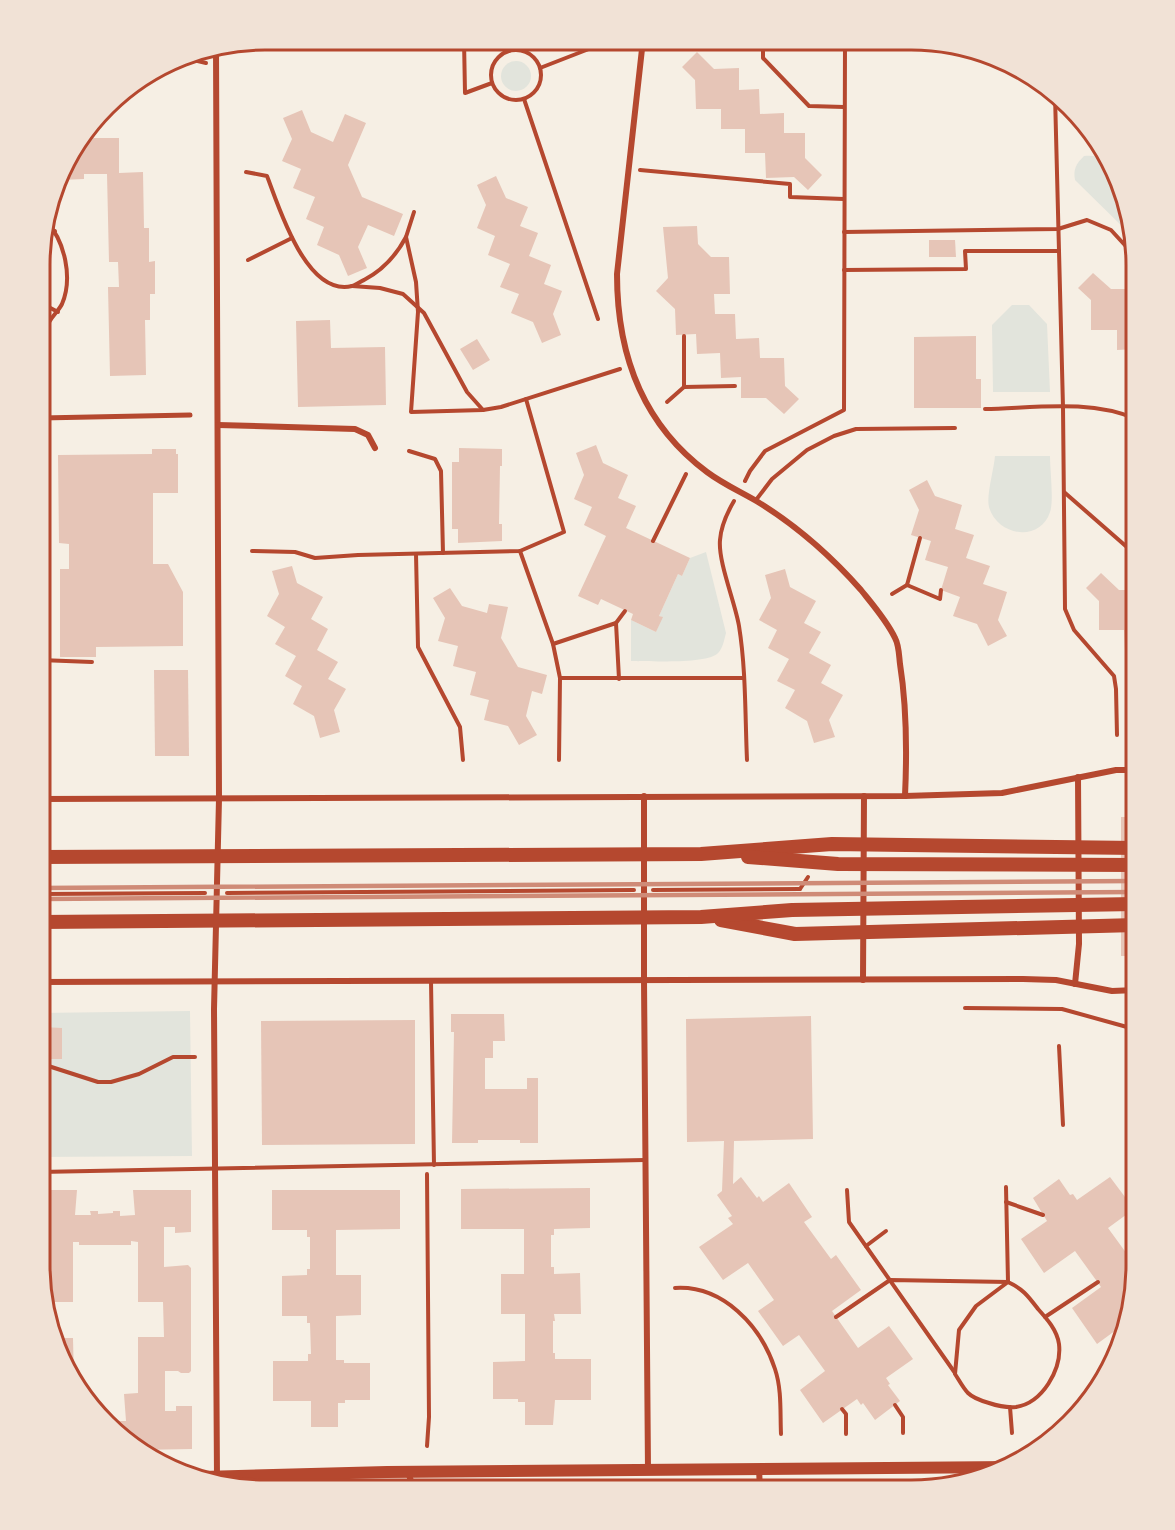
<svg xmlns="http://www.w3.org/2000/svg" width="1175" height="1530" viewBox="0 0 1175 1530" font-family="'IBM Plex Sans',sans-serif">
<rect width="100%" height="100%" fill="#f6efe4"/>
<g fill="#e2e4dc">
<circle cx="516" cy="76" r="15"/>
<path d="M1084 156C1096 155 1105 157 1113 167L1129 233 1075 180C1073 169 1076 164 1084 156Z"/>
<polygon points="1012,305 1029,305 1047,324 1050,392 993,392 992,325"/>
<path d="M995 456H1050C1050 470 1054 501 1050 512 1040 543 997 536 989 507 986 496 994 469 995 456Z"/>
<path d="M706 552 726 633C724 640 723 649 717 654 705 664 649 661 631 661V620L656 632 662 617 659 616 678 574 682 576 690 558Z"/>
<polygon points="190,1011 192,1156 39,1157 39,1013"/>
</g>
<g fill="#e6c5b7">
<polygon points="697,52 714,69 739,68 739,90 759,89 760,114 784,113 784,133 805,133 805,158 822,175 808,190 794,177 766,178 765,153 745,153 745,129 721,129 721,109 696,109 695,80 682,67"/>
<polygon points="302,110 311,132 333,142 345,114 366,123 348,165 362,197 403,214 394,236 368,225 358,247 367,268 348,276 339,255 317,245 324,227 306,219 315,197 293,188 301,169 282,161 292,139 283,118"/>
<polygon points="81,138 119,138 119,173 143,172 144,228 149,228 149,262 155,261 155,294 150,294 150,320 145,320 146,375 110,376 108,287 119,287 118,262 109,262 107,174 84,174 84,179 60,180 69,152"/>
<polygon points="496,176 506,198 528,207 520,226 538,233 529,256 551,265 544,284 562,291 553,314 561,335 542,343 533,322 511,313 519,294 500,287 510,264 488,255 495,236 477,228 486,205 477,185"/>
<polygon points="697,226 698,244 711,257 729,257 730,294 714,294 715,314 735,314 736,339 759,338 760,358 784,358 785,386 799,399 784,414 766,398 741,398 741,377 721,378 720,353 697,354 696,334 676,335 675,309 656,291 668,278 663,227"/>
<polygon points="929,240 955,240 956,257 929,257"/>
<polygon points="1093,273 1111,289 1135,289 1136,349 1117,350 1117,330 1091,330 1091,300 1078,288"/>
<polygon points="330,320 331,348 385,347 386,405 298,407 296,321"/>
<polygon points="976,336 976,379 981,379 981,408 914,408 914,337"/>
<polygon points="477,339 490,360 473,370 460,349"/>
<polygon points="596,445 603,463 628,475 618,498 636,506 626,528 690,558 682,576 678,574 659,616 663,617 656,632 631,620 633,614 601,599 598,605 578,596 606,536 584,525 592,507 574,499 584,475 576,453"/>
<polygon points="459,448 502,449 502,466 500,466 499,524 502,524 502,541 458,543 458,529 452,529 452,462 459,462"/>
<polygon points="152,449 176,449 176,454 178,454 178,493 153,493 153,564 168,564 183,592 183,646 96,647 96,657 60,657 60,569 69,569 69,544 59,543 58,455 152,454"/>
<polygon points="927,480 935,496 962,505 955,529 974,535 966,558 990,566 983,584 1007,592 998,620 1007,636 988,646 977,624 953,616 960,597 941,590 948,567 925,560 931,541 911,535 919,510 909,490"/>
<polygon points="292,566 297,583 323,597 311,619 328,629 317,650 338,662 328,679 346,689 334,710 340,732 320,738 314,716 293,704 302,686 285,676 296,656 275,644 285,627 267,616 279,594 272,571"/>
<polygon points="785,569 790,587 816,601 804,623 821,632 809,653 831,665 821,683 843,695 829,720 835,737 814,743 807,721 785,708 795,690 777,681 789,659 768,648 777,630 759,620 771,598 765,575"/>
<polygon points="1101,573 1119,590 1136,590 1136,650 1125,650 1124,630 1099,630 1099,601 1086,588"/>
<polygon points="450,588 462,606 487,613 489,604 508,607 501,638 518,667 547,675 542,694 532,691 526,716 537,735 519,745 508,726 484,720 489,700 470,695 476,672 453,666 458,646 438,641 445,618 433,598"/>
<polygon points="154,670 188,670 189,756 155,756"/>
<rect x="1121" y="817" width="15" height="139"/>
<polygon points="451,1014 504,1014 505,1041 493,1041 493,1058 485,1058 485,1089 527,1089 527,1078 538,1078 538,1143 520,1143 520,1140 478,1140 478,1143 452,1143 454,1032 451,1032"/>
<polygon points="811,1016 813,1139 734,1141 733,1184 741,1177 757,1198 759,1196 763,1202 789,1183 812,1217 804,1222 831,1259 836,1255 861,1290 832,1311 858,1348 889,1326 913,1359 886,1378 890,1384 888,1385 900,1401 875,1420 863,1403 861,1405 857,1399 823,1423 800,1390 825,1371 799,1335 783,1346 758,1311 774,1300 748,1263 723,1280 699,1247 733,1224 728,1218 732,1216 717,1195 722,1191 724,1141 687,1142 686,1019"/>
<polygon points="415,1020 415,1144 262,1145 261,1021"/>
<polygon points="43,1027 62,1028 62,1059 44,1059"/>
<polygon points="1110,1177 1134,1209 1108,1228 1135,1265 1135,1280 1127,1322 1097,1344 1072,1308 1101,1287 1075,1251 1044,1273 1021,1239 1047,1221 1033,1198 1059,1179 1070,1195 1073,1194 1077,1200"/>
<polygon points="590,1188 590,1228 554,1229 554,1235 551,1235 551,1267 554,1267 554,1274 580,1273 581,1314 554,1314 555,1321 553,1321 553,1353 555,1353 555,1359 591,1359 591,1400 555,1400 553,1425 525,1425 525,1402 518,1402 518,1399 493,1399 493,1362 525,1361 525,1314 501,1314 501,1274 524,1274 524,1229 461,1229 461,1189"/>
<polygon points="39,1190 77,1190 75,1215 91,1215 90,1211 98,1211 98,1214 113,1213 113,1211 120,1211 120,1216 135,1215 133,1190 191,1190 191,1232 175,1233 175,1227 164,1227 164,1267 188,1265 191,1268 191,1371 189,1373 181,1373 178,1371 165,1371 165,1411 176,1411 176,1406 192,1406 192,1449 136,1450 103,1421 126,1421 124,1394 138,1393 138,1337 164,1337 163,1302 138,1302 138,1242 131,1241 131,1245 79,1245 79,1242 73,1242 73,1302 48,1302 40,1268 46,1268 46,1228 39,1228"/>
<polygon points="272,1190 400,1190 400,1229 336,1230 336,1275 361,1275 361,1315 336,1316 336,1360 344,1360 344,1363 370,1363 370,1400 345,1400 345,1403 338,1403 338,1427 311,1427 311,1401 273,1401 273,1361 308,1361 308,1354 311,1354 310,1323 307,1323 307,1316 282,1316 282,1276 307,1275 307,1269 310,1269 310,1237 307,1237 307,1230 272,1230"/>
<polygon points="56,1338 73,1338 74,1382 62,1365"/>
</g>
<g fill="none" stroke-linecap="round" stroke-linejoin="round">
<g stroke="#b5482f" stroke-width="4">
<polyline points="320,39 320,45"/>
<polyline points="464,40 465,93 492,83"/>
<polyline points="504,40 509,51"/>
<polyline points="763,40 763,58 809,106 844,107"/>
<circle cx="516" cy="75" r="25"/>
<polyline points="181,57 206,63"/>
<polyline points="540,68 612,40"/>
<polyline points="1055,95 1063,407 1065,609 1074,630 1114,676 1116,689 1117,735"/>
<polyline points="524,99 598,319"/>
<polyline points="640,170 790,184 790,197 844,199"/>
<path d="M246 172 267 176C279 207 306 297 352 286 356 285 361 281 364 280 383 270 396 256 406 237"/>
<polyline points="414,212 406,237 416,282 418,312 411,412 483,410 501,407 620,369"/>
<polyline points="844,232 1058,229 1087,220 1111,230 1133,254"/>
<polyline points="41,240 55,231"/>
<polyline points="248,260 292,238"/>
<polyline points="844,270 966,269 965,251 1059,251"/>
<polyline points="352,286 380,288 403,294 424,313 467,392 483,410"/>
<polyline points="41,303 58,312"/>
<path d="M41 383C42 368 42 341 47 327 49 319 58 312 62 304 73 278 65 241 46 221"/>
<polyline points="684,387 684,336"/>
<polyline points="667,402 684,387 735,386"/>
<path d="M985 409C1034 408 1090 399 1136 419"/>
<polyline points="409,451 435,459 441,471 443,553"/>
<polyline points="745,481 750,471 765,451 844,410 845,41"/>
<polyline points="1064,492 1136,555"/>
<path d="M734 501C727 513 721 526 720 540 718 562 735 602 739 626 746 669 745 715 747 760"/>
<polyline points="653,541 686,474"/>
<polyline points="252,551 295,552 315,558 358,555 520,551 564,532 526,399"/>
<polyline points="520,551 553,644 560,678 743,678"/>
<polyline points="416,554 418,647 460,727 463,760"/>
<polyline points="907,585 940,599 941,590"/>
<polyline points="892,594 907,585 920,538"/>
<polyline points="616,623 625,611"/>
<polyline points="553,644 616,623 619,679"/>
<polyline points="40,660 92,662"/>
<polyline points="559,760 560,678"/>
<polyline points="800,889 808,877"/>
<polyline points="653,890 800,889"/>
<polyline points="227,893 634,890"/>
<polyline points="40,894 205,893"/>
<polyline points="965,1008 1062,1009 1127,1027 1136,1027"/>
<polyline points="39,1063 98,1082 111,1082 139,1074 173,1057 195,1057"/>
<polyline points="427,1174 429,1417 427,1446"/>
<polyline points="847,1190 849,1222 955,1373"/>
<polyline points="1006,1202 1043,1215"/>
<polyline points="866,1246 886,1231"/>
<path d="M1008 1282C1023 1289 1028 1296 1038 1309 1047 1319 1057 1330 1059 1344 1062 1370 1042 1403 1016 1407 1006 1408 998 1406 989 1403 982 1401 973 1398 968 1393 963 1388 959 1380 955 1374L959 1330 976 1306Z"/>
<path d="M675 1288C723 1285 761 1326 775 1369 782 1390 780 1413 781 1434"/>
<polyline points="836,1317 890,1280 1008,1282 1006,1187"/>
<polyline points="1045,1317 1098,1282"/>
<polyline points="895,1405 903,1417 903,1433"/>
<polyline points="1010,1407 1012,1433"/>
<polyline points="842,1409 846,1414 846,1434"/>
</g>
<g stroke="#b5482f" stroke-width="4">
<polyline points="756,500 772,479 807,450 834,436 856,429 955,428"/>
<polyline points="431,981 434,1165"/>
<polyline points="1059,1046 1063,1125"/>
<polyline points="39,1172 645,1160"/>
</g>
<polyline stroke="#b5482f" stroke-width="5" points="41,418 190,415"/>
<g stroke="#b5482f" stroke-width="6">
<path d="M643 40 617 274C617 353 641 423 707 472 723 484 741 492 758 502 797 526 831 556 861 590 873 605 887 621 895 638 899 645 899 656 900 664 907 708 907 752 905 796"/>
<polyline points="216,47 219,799 214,1009 217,1477"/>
<polyline points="218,425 355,429 368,435 375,448"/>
<polyline points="644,796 644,980 648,1470"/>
<polyline points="40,799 905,796 1002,793 1116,770 1136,770"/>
<polyline points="863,980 864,796"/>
<polyline points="40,982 1023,979 1056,980 1112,991 1136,990"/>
<polyline points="1075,984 1079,944 1078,777"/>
<polyline points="759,1468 760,1491"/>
<polyline points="408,1472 414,1490"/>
<polyline points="298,1475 298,1489"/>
</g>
<polyline stroke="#b5482f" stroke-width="12" points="203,1477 387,1472 1012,1467"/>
<g stroke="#b5482f" stroke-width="14">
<polyline points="40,857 701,854 832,844 1136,848"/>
<polyline points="748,857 838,864 1136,865"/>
<polyline points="721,920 795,934 1136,925"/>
<polyline points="40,922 701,917 792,910 1136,904"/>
</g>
<g stroke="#cf8b77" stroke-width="4.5">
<polyline points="40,888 1136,881"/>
<polyline points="40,899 1136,892"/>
</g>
</g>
<path d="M0 0H1175V1530H0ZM265 50H911A215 215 0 0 1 1126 265V1265A215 215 0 0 1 911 1480H265A215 215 0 0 1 50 1265V265A215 215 0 0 1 265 50Z" fill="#f1e2d6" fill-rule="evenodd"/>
<path fill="none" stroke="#b5482f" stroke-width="3" d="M265 50H911A215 215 0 0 1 1126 265V1265A215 215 0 0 1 911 1480H265A215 215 0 0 1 50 1265V265A215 215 0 0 1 265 50Z"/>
</svg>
